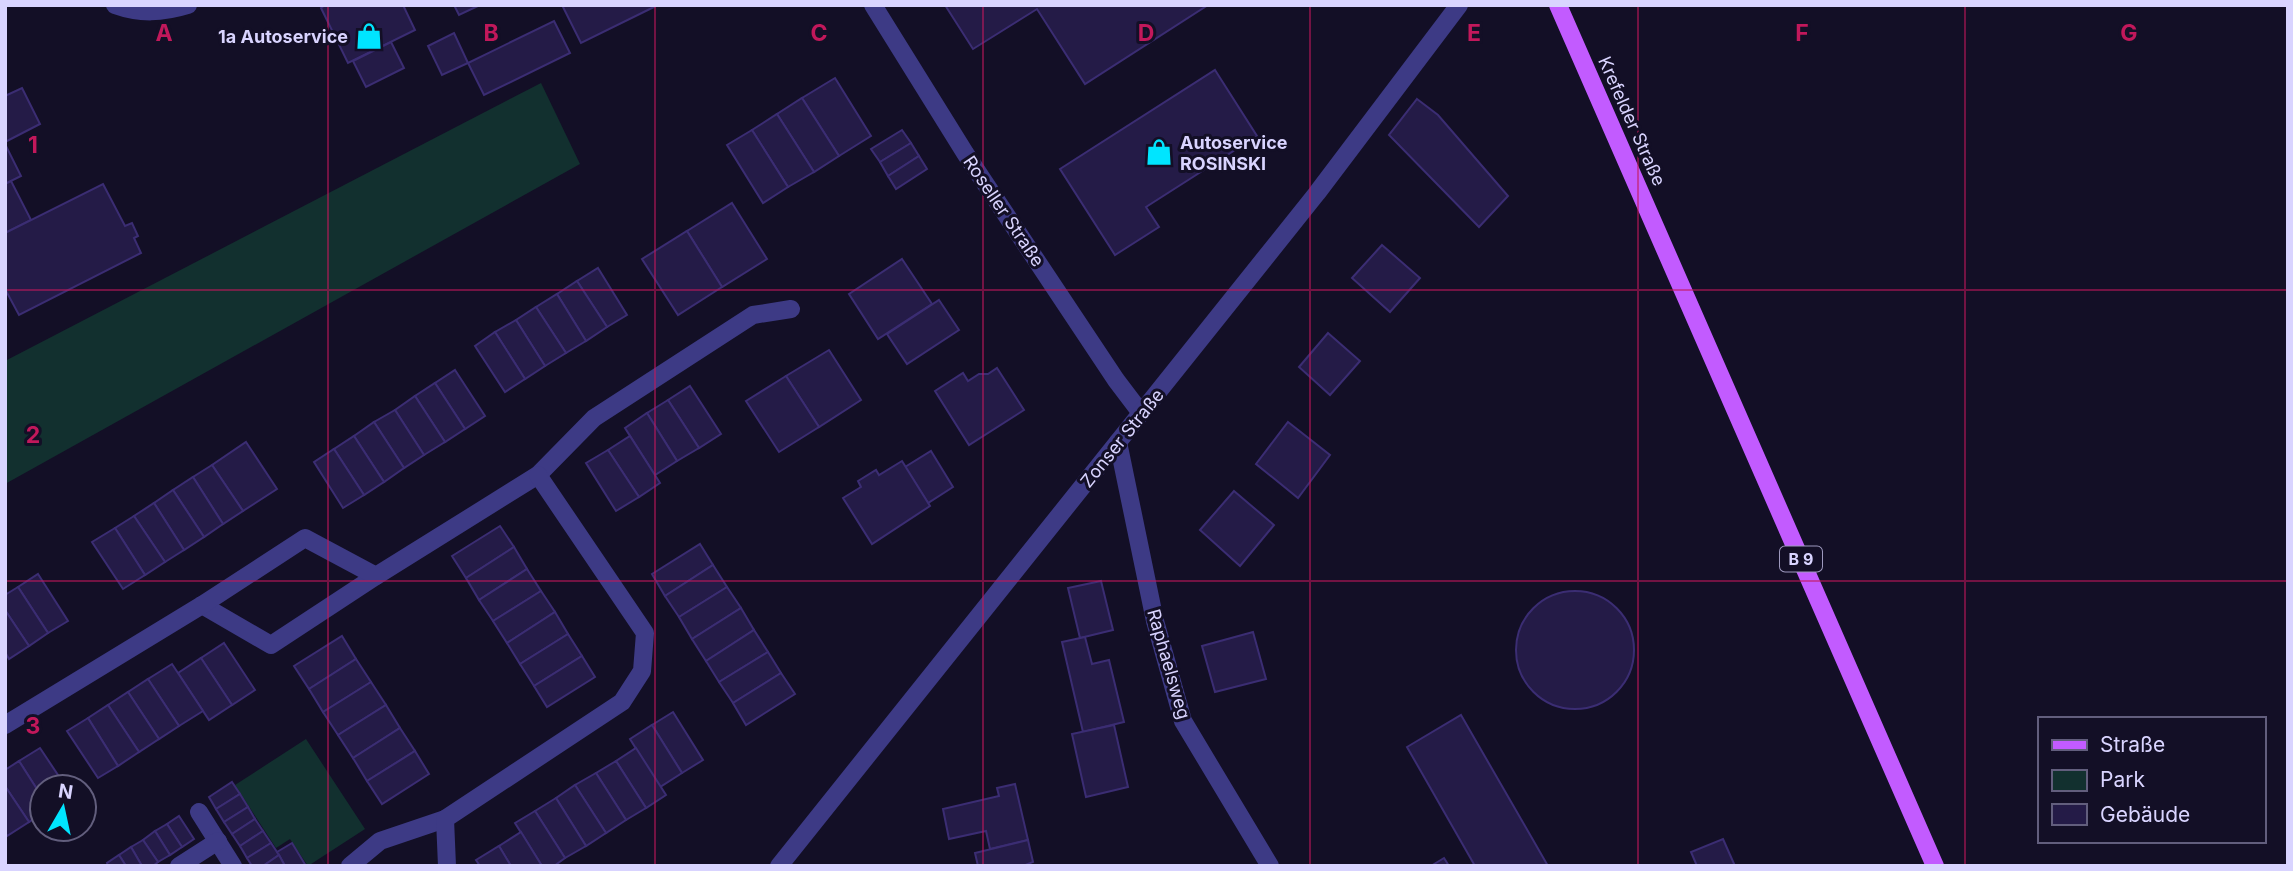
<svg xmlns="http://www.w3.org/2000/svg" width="2293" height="871" viewBox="0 0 2293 871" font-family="Inter,sans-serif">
<rect width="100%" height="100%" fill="#130f26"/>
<g fill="#12302f">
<polygon points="541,83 580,164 5,484 5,361"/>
<polygon points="306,739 365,829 308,866 290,839 276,848 235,785"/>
</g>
<g fill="#241b47" stroke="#3b2d73" stroke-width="2">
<polygon points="325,5 403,5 415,30 348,63 321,8"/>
<polygon points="454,5 480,5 459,15"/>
<polygon points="562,5 658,5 581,43"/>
<polygon points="945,5 1208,5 1085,84 1037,9 973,49"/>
<polygon points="554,21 570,53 484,95 468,63"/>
<polygon points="454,33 468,63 442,75 428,46"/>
<polygon points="391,42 404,68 366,87 353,61"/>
<polygon points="1215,70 1257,136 1146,207 1159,227 1115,255 1060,169"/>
<polygon points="835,78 871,136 839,156 802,98"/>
<polygon points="22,88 40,124 5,142 5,96"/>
<polygon points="802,98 839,156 814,172 777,114"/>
<polygon points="1417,99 1438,115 1508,196 1479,227 1389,135"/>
<polygon points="777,114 814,172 788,187 752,130"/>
<polygon points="752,130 788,187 763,203 727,145"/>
<polygon points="902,130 911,143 880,162 871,149"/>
<polygon points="911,143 919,156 888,176 880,162"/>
<polygon points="5,144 21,176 5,184"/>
<polygon points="919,156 927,169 896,189 888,176"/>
<polygon points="11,181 31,220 5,233 5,184"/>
<polygon points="103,184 125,226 132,223 138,236 134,238 141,253 19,315 5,289 5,233"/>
<polygon points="732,203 767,259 722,287 687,231"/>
<polygon points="687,231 722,287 678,315 642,259"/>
<polygon points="1382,245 1420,278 1390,312 1352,278"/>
<polygon points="902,259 932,304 878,339 849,294"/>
<polygon points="598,268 627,315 607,327 577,281"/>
<polygon points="577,281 607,327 586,341 557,294"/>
<polygon points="557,294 586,341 566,353 536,307"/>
<polygon points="939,300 959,330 907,364 887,334"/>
<polygon points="536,307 566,353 545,366 516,320"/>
<polygon points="516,320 545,366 525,379 495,332"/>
<polygon points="495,332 525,379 505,392 475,346"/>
<polygon points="1328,333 1360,361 1330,395 1299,367"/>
<polygon points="829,350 861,400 819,427 786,376"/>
<polygon points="997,368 1024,410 969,445 935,391 963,373 968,381 979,374 988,374"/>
<polygon points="455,370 485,416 465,429 435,383"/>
<polygon points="786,376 819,427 779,452 746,401"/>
<polygon points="435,383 465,429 445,442 415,396"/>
<polygon points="690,386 721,434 699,448 668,400"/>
<polygon points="415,396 445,442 424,455 395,410"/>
<polygon points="668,400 699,448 677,461 647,413"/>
<polygon points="395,410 424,455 404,468 374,422"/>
<polygon points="647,413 677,461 655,475 625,428"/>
<polygon points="374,422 404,468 384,482 354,436"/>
<polygon points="1288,422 1330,455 1298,498 1256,464"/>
<polygon points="354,436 384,482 364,495 334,449"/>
<polygon points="630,436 660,483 639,497 608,450"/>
<polygon points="246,442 277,489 243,511 212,465"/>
<polygon points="334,449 364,495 343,508 314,462"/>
<polygon points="608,450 639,497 616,511 586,463"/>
<polygon points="931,451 953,487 928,503 905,467"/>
<polygon points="902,461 930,506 872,544 843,498 861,487 858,481 876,470 879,475"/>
<polygon points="212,465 243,511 223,524 193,477"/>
<polygon points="193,477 223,524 204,537 173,490"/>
<polygon points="173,490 204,537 184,550 154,503"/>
<polygon points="1234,491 1274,525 1240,566 1200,530"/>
<polygon points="154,503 184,550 165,562 134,516"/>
<polygon points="134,516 165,562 145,575 115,528"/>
<polygon points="500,526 514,547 466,578 452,556"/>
<polygon points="115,528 145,575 123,589 92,542"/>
<polygon points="700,544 713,565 665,596 652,574"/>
<polygon points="514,547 527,569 479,600 466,578"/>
<polygon points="713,565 727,587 679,617 665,596"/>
<polygon points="527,569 541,591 493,621 479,600"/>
<polygon points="38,574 68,621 48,633 18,587"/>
<polygon points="1101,581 1113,630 1080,638 1068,588"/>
<polygon points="18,587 48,633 29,646 5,610 5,595"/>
<polygon points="727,587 741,608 692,639 679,617"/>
<polygon points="541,591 555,612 507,643 493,621"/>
<circle cx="1575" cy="650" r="59"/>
<polygon points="741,608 754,630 706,661 692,639"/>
<polygon points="5,610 29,646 9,659 5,652"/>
<polygon points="555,612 568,634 520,664 507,643"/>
<polygon points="754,630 768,652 719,682 706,661"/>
<polygon points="1253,632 1266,679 1215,692 1202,646"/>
<polygon points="568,634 582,656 534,686 520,664"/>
<polygon points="342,636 356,659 309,689 294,666"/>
<polygon points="1085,637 1092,664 1109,660 1124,722 1083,732 1062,642"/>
<polygon points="224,643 255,690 232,705 201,658"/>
<polygon points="768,652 781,673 733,703 719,682"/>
<polygon points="582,656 595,677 547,707 534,686"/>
<polygon points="201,658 232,705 209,720 178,673"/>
<polygon points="356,659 371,682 323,712 309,689"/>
<polygon points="172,664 203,711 179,726 148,679"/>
<polygon points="781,673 795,694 746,725 733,703"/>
<polygon points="148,679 179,726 159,739 128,692"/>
<polygon points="371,682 386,705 338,735 323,712"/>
<polygon points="128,692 159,739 139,752 108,705"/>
<polygon points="108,705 139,752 118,766 88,718"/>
<polygon points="386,705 400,728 353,758 338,735"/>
<polygon points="673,712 703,760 682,773 652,725"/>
<polygon points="1461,715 1548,866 1475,866 1407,747"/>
<polygon points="88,718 118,766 98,778 67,731"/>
<polygon points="652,725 682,773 660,787 630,739"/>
<polygon points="1114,725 1128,787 1086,797 1072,734"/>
<polygon points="400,728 415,751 367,781 353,758"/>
<polygon points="40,748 66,787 42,787 42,797 19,761"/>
<polygon points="636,748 666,795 646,808 616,761"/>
<polygon points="415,751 429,774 382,804 367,781"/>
<polygon points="19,761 42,797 42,813 29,822 5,786 5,770"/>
<polygon points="616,761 646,808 626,820 596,773"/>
<polygon points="596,773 626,820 606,833 575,785"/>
<polygon points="232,782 240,794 216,809 209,797"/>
<polygon points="1015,784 1028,840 990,849 986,831 949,839 943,809 999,796 997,788"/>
<polygon points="575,785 606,833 586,846 556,798"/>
<polygon points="5,786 29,822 7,836 5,832"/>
<polygon points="240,794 248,807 224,822 216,809"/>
<polygon points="556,798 586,846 565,858 535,811"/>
<polygon points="248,807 255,819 232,834 224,822"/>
<polygon points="535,811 565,858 554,866 542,866 515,823"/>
<polygon points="179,816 194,839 182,847 167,824"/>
<polygon points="255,819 263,831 240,846 232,834"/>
<polygon points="167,824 182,847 170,855 155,831"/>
<polygon points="155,831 170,855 158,862 143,840"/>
<polygon points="263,831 271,843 247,858 240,846"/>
<polygon points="521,832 542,866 511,866 499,846"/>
<polygon points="1723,839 1735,866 1697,866 1691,852"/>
<polygon points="143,840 158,862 153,866 142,866 131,847"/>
<polygon points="1028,840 1033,862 1023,866 978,866 975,853"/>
<polygon points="271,843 279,855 263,866 252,866 247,858"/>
<polygon points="292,843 306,866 285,866 279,855 277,852"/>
<polygon points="499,846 511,866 480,866 476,860"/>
<polygon points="131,847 142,866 126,866 119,855"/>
<polygon points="119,855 126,866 108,866 107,863"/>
<polygon points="279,855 285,866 263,866"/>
<polygon points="1444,858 1449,866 1431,866"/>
</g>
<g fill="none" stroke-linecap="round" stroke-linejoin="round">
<g stroke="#3d3a85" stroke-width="18">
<path d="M115 5C140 14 162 13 188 5"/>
<polyline points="873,5 965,153 1116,380 1141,413"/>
<polyline points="1118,442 1155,621 1183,721 1270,866"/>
<polyline points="202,605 271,645 376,576"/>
<polyline points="5,725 202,605 305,538 376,576 538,475 594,418 753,315 791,309"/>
<polyline points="199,812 233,866"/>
<polyline points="179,866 218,841"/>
<polyline points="350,866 380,841 445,819"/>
<polyline points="447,866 445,819 622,702 642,671 645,633 538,475"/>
<polyline points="779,866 1317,193 1459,5"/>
</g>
<polyline stroke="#c25bff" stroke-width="18" points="1558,5 1935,866"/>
</g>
<path fill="none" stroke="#c2185b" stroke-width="2" stroke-opacity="0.55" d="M328 5V866M655 5V866M983 5V866M1310 5V866M1638 5V866M1965 5V866M5 290H2288M5 581H2288"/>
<defs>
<symbol id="shop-bare" viewBox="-9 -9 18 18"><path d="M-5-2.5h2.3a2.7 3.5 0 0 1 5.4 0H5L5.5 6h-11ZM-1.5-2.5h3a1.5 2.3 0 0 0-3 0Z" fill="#00e5ff" stroke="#130f26" stroke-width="2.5" paint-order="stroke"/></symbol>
</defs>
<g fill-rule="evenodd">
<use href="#shop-bare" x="350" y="17" width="38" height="38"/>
<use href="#shop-bare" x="1140" y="133" width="38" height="38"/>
</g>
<g text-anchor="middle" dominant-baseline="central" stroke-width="6" stroke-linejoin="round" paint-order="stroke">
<rect fill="#130f26" stroke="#9e99be" stroke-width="2" x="1780" y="546.5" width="42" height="25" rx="5"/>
<g font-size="16" font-weight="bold" fill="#d9d4ff">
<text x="1801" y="559">B 9</text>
</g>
<g font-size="18" font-weight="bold" fill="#d9d4ff" stroke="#130f26" text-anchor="end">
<text x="348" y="36">1a Autoservice</text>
<text x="1180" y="142" text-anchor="start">Autoservice<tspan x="1180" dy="21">ROSINSKI</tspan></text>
</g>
<g font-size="18" fill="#d9d4ff" stroke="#130f26">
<text transform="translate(1632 121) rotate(66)">Krefelder Straße</text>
<text transform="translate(1004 211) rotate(56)">Roseller Straße</text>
<text transform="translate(1122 438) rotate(-51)">Zonser Straße</text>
<text transform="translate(1169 664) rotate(74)">Raphaelsweg</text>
</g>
</g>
<g font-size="23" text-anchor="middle" font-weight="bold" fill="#c2185b" stroke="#130f26" stroke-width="6" stroke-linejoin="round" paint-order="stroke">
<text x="164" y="41">A</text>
<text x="491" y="41">B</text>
<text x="819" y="41">C</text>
<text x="1146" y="41">D</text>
<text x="1474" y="41">E</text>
<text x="1802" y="41">F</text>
<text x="2129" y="41">G</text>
<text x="33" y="153">1</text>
<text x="33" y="443">2</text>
<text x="33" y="734">3</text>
</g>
<rect width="2293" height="871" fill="none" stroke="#d9d4ff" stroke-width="14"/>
<rect x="2038" y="717" width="228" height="126" fill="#130f26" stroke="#625e7d" stroke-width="2"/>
<rect x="2052" y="740" width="35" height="10" fill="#c25bff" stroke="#625e7d" stroke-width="2"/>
<text x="2100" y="752" font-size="21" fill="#d9d4ff">Straße</text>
<rect x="2052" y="770" width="35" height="21" fill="#12302f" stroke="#625e7d" stroke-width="2"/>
<text x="2100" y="787" font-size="21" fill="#d9d4ff">Park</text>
<rect x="2052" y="804" width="35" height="21" fill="#241b47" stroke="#625e7d" stroke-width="2"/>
<text x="2100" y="822" font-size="21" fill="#d9d4ff">Gebäude</text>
<g transform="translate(63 808) rotate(9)"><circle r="33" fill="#130f26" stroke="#625e7d" stroke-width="2"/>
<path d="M0-5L12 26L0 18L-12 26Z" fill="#00e5ff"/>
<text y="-10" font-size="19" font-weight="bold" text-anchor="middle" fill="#d9d4ff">N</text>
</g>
</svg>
